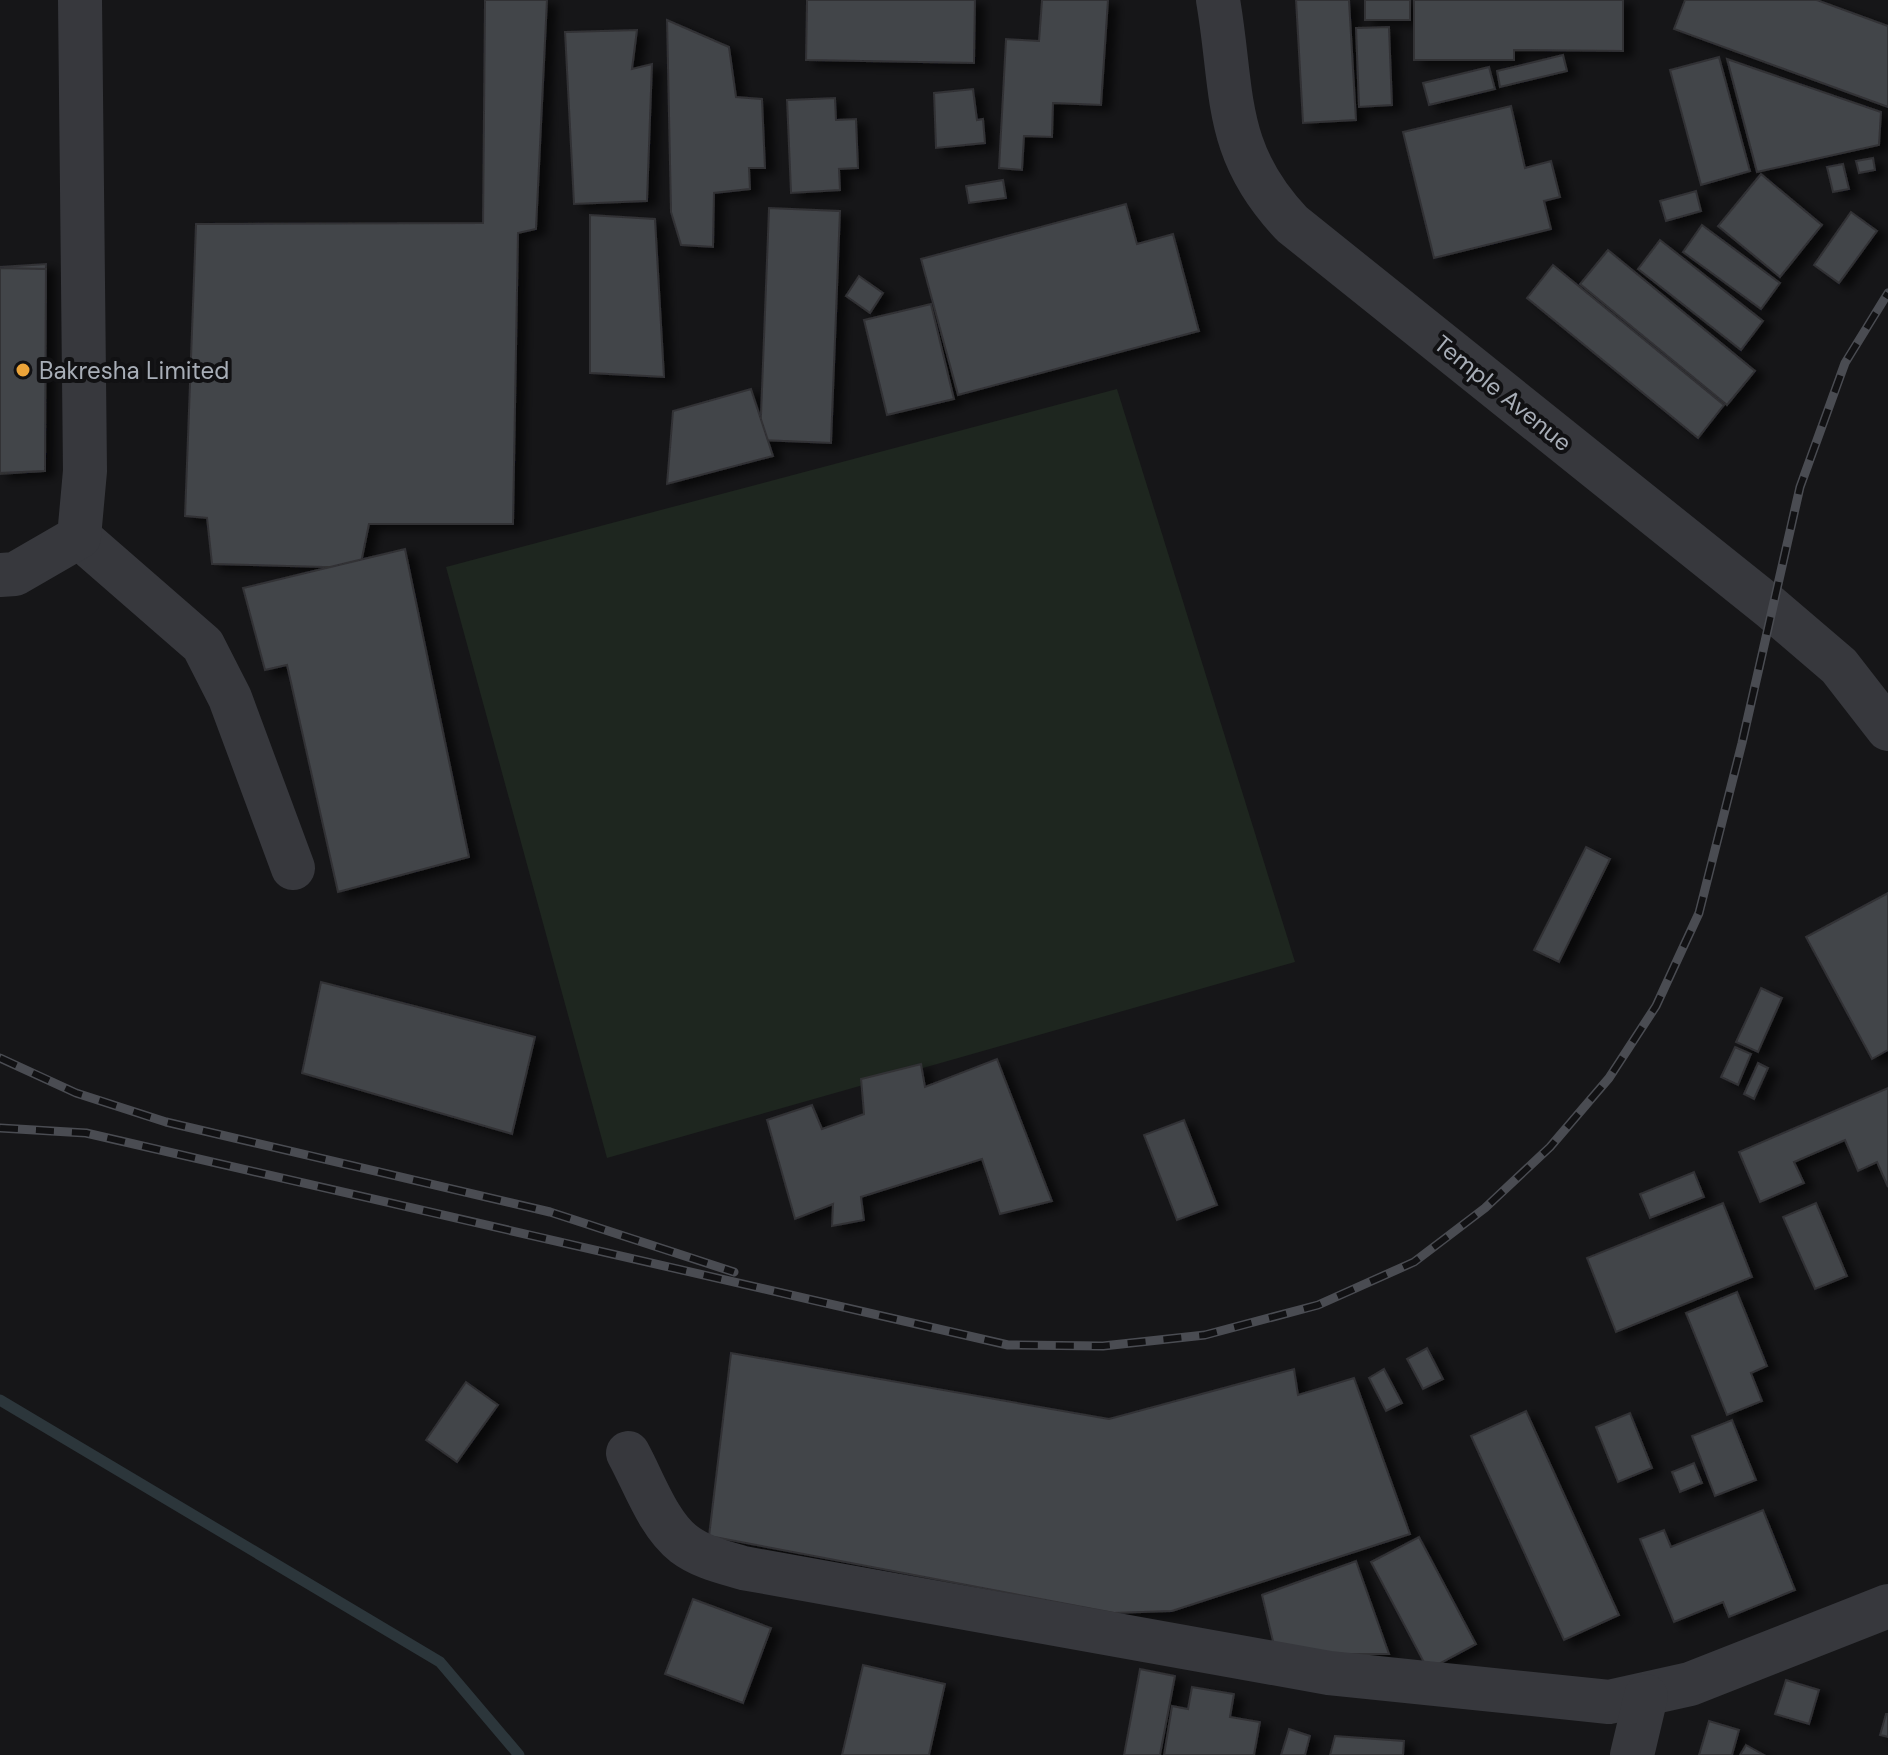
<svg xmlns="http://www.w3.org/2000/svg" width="1888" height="1755" viewBox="0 0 1888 1755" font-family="'DM Sans',sans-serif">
<defs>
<filter id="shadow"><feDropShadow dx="9" dy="5" stdDeviation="4" flood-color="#0009"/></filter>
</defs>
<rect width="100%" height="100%" fill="#161618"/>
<polygon fill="#1e261f" points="1117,389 1295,962 607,1158 446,567"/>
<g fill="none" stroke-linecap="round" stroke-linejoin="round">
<polyline stroke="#2c363b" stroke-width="11" points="0,1400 440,1662 519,1755"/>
</g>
<g fill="#424448" stroke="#303034" stroke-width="2" filter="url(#shadow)">
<polygon points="485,0 547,0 536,229 518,233 513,524 369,524 360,568 212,564 207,518 185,516 196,224 483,223"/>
<polygon points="807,0 975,0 974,63 806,60"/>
<polygon points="1042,0 1108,0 1101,105 1053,103 1052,137 1024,136 1022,170 999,168 1006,39 1039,41"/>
<polygon points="1296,0 1349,0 1356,120 1303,123"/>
<rect x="1365" y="0" width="45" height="20"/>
<polygon points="1414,0 1623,0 1623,51 1514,50 1514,60 1414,60"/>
<polygon points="1685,0 1817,0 1888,26 1888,107 1674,29"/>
<polygon points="667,20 729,47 736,97 762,99 765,168 749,168 750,189 714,193 713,247 681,245 671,212"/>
<polygon points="1389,27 1392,105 1359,107 1356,28"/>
<polygon points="637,30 632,69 652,64 647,201 574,204 565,32"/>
<polygon points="1563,55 1567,71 1500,87 1497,71"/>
<polygon points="1719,57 1750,171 1701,185 1670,70"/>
<polygon points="1727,59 1881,112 1879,145 1757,172"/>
<polygon points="1489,67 1495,89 1429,105 1423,83"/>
<polygon points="973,89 977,120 983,119 985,143 936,148 934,93"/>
<polygon points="835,98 836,120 856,119 858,168 839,169 840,190 791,193 787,100"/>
<polygon points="1511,106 1525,168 1551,161 1560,197 1544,201 1551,229 1434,258 1403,132"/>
<polygon points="1873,158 1875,170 1859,173 1856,161"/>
<polygon points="1843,164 1849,189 1833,192 1827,167"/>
<polygon points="1761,174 1822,225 1780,277 1718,226"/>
<polygon points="1003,180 1006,198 969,203 966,186"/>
<polygon points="1696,191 1701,211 1666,221 1660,201"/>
<polygon points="1126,204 1137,244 1173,234 1199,331 958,395 921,259"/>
<polygon points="769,208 840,211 831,443 760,440"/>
<polygon points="1851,212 1877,231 1839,283 1814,265"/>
<polygon points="590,215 655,219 664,377 590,373"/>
<polygon points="1702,225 1780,283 1761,309 1683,252"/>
<polygon points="1660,240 1763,321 1741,350 1638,269"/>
<polygon points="1608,250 1755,371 1727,405 1580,284"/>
<polygon points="46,264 42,471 0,474 0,267"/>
<polygon points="1553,265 1724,405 1698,438 1527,298"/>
<polygon points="0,268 46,269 45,471 0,473"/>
<polygon points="859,276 883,293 870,313 846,296"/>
<polygon points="931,304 954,399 887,415 864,320"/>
<polygon points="751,389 773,456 667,484 673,411"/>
<polygon points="405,549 469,857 338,892 287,665 265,670 243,588"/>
<polygon points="1586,847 1610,859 1559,962 1534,950"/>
<polygon points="1888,893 1888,1050 1872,1059 1806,937"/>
<polygon points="321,982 535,1037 512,1134 302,1073"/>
<polygon points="1761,988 1782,998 1758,1052 1736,1042"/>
<polygon points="1735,1047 1751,1054 1738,1085 1721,1077"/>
<polygon points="997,1059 1052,1201 1000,1214 982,1159 861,1197 864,1220 832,1226 833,1204 795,1219 767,1120 812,1105 822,1129 864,1114 861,1079 921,1064 925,1087"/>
<polygon points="1758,1063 1768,1068 1754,1099 1744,1094"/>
<polygon points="1888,1088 1888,1187 1877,1162 1858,1171 1845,1140 1794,1162 1804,1183 1760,1202 1739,1152"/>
<polygon points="1184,1120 1217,1205 1177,1220 1144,1135"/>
<polygon points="1694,1172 1704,1197 1650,1218 1640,1194"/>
<polygon points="1723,1203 1752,1277 1616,1332 1587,1258"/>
<polygon points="1816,1203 1847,1276 1815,1289 1783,1217"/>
<polygon points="1737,1292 1767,1366 1751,1373 1762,1401 1727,1415 1686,1313"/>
<polygon points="1427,1348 1443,1379 1423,1389 1407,1359"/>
<polygon points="731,1353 1109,1419 1294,1369 1298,1395 1354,1378 1410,1534 1172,1611 1114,1613 709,1536"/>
<polygon points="1384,1369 1402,1403 1386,1411 1369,1378"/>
<polygon points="466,1382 498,1405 457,1462 426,1440"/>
<polygon points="1526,1411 1619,1615 1564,1640 1471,1436"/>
<polygon points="1630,1413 1652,1468 1618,1482 1596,1427"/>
<polygon points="1732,1420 1756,1480 1715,1496 1692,1436"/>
<polygon points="1694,1463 1702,1483 1680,1492 1672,1472"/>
<polygon points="1763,1510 1795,1590 1729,1617 1723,1602 1674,1622 1640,1539 1664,1530 1671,1547"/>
<polygon points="1419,1537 1476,1644 1428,1670 1371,1562"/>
<polygon points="1356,1561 1389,1654 1276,1654 1262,1595"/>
<polygon points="693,1599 771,1628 743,1703 665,1674"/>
<polygon points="863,1665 945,1684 929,1755 842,1755"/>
<polygon points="1140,1669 1175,1676 1160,1755 1124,1755"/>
<polygon points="1786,1680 1819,1690 1809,1724 1775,1714"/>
<polygon points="1192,1687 1234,1694 1230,1717 1260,1722 1254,1755 1164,1755 1172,1706 1188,1709"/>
<polygon points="1886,1714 1888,1714 1888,1737 1880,1735"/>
<polygon points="1709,1721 1739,1730 1732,1755 1699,1755"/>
<polygon points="1289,1729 1310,1736 1305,1755 1281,1755"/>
<polygon points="1335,1736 1404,1741 1403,1755 1330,1755"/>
<polygon points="1746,1745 1764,1755 1740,1755"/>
</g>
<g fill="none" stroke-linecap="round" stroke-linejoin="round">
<g stroke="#37383d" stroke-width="44">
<path d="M1218 0C1234 93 1222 150 1292 224L1770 607 1839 666 1888 729"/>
<polyline points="79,537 203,645 230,698 293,868"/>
<polyline points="0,575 15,574 79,537 85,471 80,0"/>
<path d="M628 1453C644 1482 658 1524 684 1544 701 1557 723 1562 743 1568L1329 1673 1609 1702 1690 1684 1888 1606"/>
<polyline points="1632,1755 1646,1696"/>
</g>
<defs>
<g id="rail">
<polyline points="0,1058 76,1093 166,1122 550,1212 734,1272"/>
<polyline points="0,1128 86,1133 1008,1345 1103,1346 1205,1335 1318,1305 1414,1262 1485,1208 1550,1147 1609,1078 1656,1006 1699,913 1742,743 1800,487 1845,363 1888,293"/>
</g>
</defs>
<use href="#rail" stroke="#4a4c52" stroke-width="9"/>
<use href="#rail" stroke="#111113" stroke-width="6" stroke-dasharray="18" stroke-linecap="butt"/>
</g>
<circle fill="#eca439" stroke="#111113" stroke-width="3" cx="23" cy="370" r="8"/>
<g text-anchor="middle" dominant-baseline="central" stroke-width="8" stroke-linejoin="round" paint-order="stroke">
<g font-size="24" fill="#a8aeb7" stroke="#111113" text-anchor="start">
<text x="39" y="370">Bakresha Limited</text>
</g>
<g font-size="24" fill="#a8aeb7" stroke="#111113">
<text transform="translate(1503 393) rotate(39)">Temple Avenue</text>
</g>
</g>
</svg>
